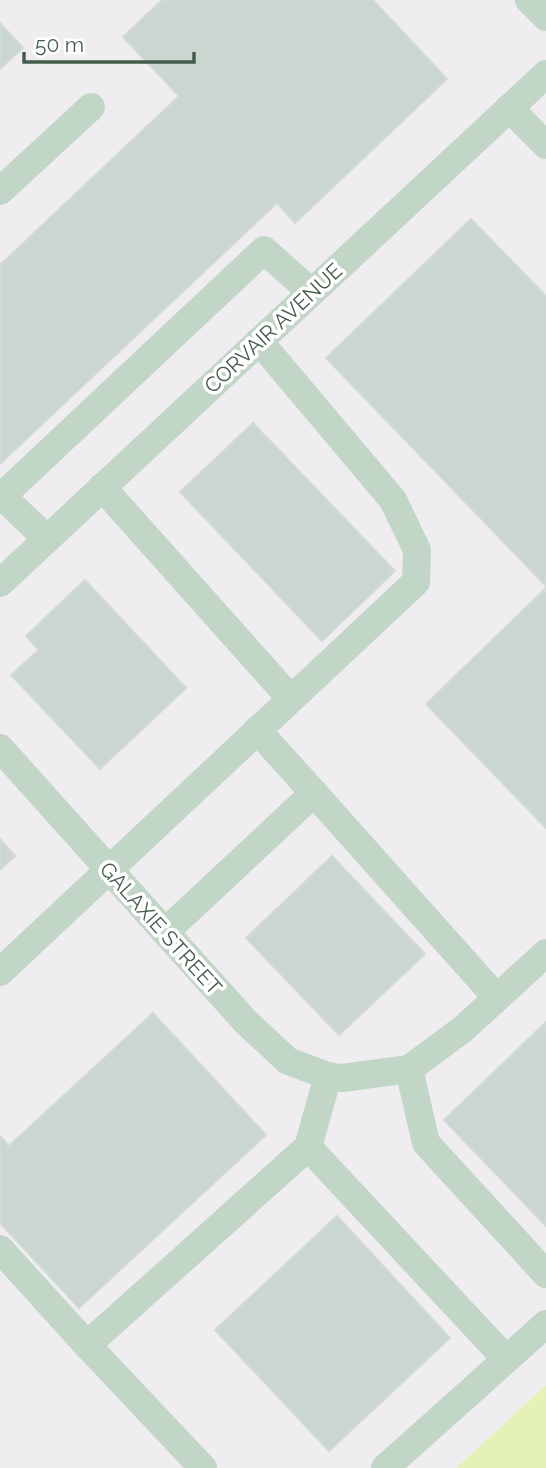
<svg xmlns="http://www.w3.org/2000/svg" width="546" height="1468" viewBox="0 0 546 1468" font-family="Raleway,sans-serif">
<rect width="100%" height="100%" fill="#f0edf0"/>
<polygon fill="#e4f2b7" points="546,1385 546,1468 456,1468"/>
<g fill="#ccd6d1" stroke="#d1dad6" stroke-width="2">
<polygon points="162,0 373,0 447,79 295,223 277,203 0,464 0,265 179,96 123,37"/>
<polygon points="0,23 23,48 0,69"/>
<polygon points="471,219 546,296 546,586 326,358"/>
<polygon points="253,423 395,571 322,641 180,492"/>
<polygon points="85,580 186,688 100,769 11,675 39,650 26,636"/>
<polygon points="546,588 546,828 426,704"/>
<polygon points="0,839 15,856 0,870"/>
<polygon points="332,856 425,954 339,1035 246,938"/>
<polygon points="153,1013 266,1135 79,1308 0,1223 0,1136 9,1146"/>
<polygon points="546,1022 546,1226 444,1120"/>
<polygon points="337,1216 450,1338 329,1451 215,1330"/>
</g>
<g fill="none" stroke-linecap="round" stroke-linejoin="round">
<g stroke="#c2d6c8" stroke-width="28">
<polyline points="529,0 546,17"/>
<polyline points="509,108 546,145"/>
<polyline points="0,191 91,107"/>
<polyline points="102,487 291,699"/>
<polyline points="47,539 2,496 264,250 311,292"/>
<polyline points="0,583 546,74"/>
<polyline points="257,730 314,793"/>
<polyline points="0,748 246,1022 288,1061 328,1076 342,1078 409,1069 463,1029 546,953"/>
<polyline points="165,932 314,793 497,998"/>
<polyline points="0,972 416,582 417,550 393,500 259,341"/>
<polyline points="409,1069 426,1143 546,1274"/>
<polyline points="308,1147 506,1359"/>
<polyline points="0,1249 87,1345"/>
<polyline points="203,1468 87,1345 308,1147 328,1076"/>
<polyline points="385,1468 546,1324"/>
</g>
</g>
<g text-anchor="middle" dominant-baseline="central" stroke-width="7" stroke-linejoin="round" paint-order="stroke">
<g font-size="21" fill="#445c4c" stroke="#fff">
<text transform="translate(273 328) rotate(-43)">CORVAIR AVENUE</text>
<text transform="translate(161 928) rotate(48)">GALAXIE STREET</text>
</g>
</g>
<path d="M24 52v10h170v-10" fill="none" stroke="#445c4c" stroke-width="3.5"/>
<text x="35" y="52" font-size="21" fill="#445c4c" stroke="#ffffff" stroke-width="5" paint-order="stroke">50 m</text>
</svg>
